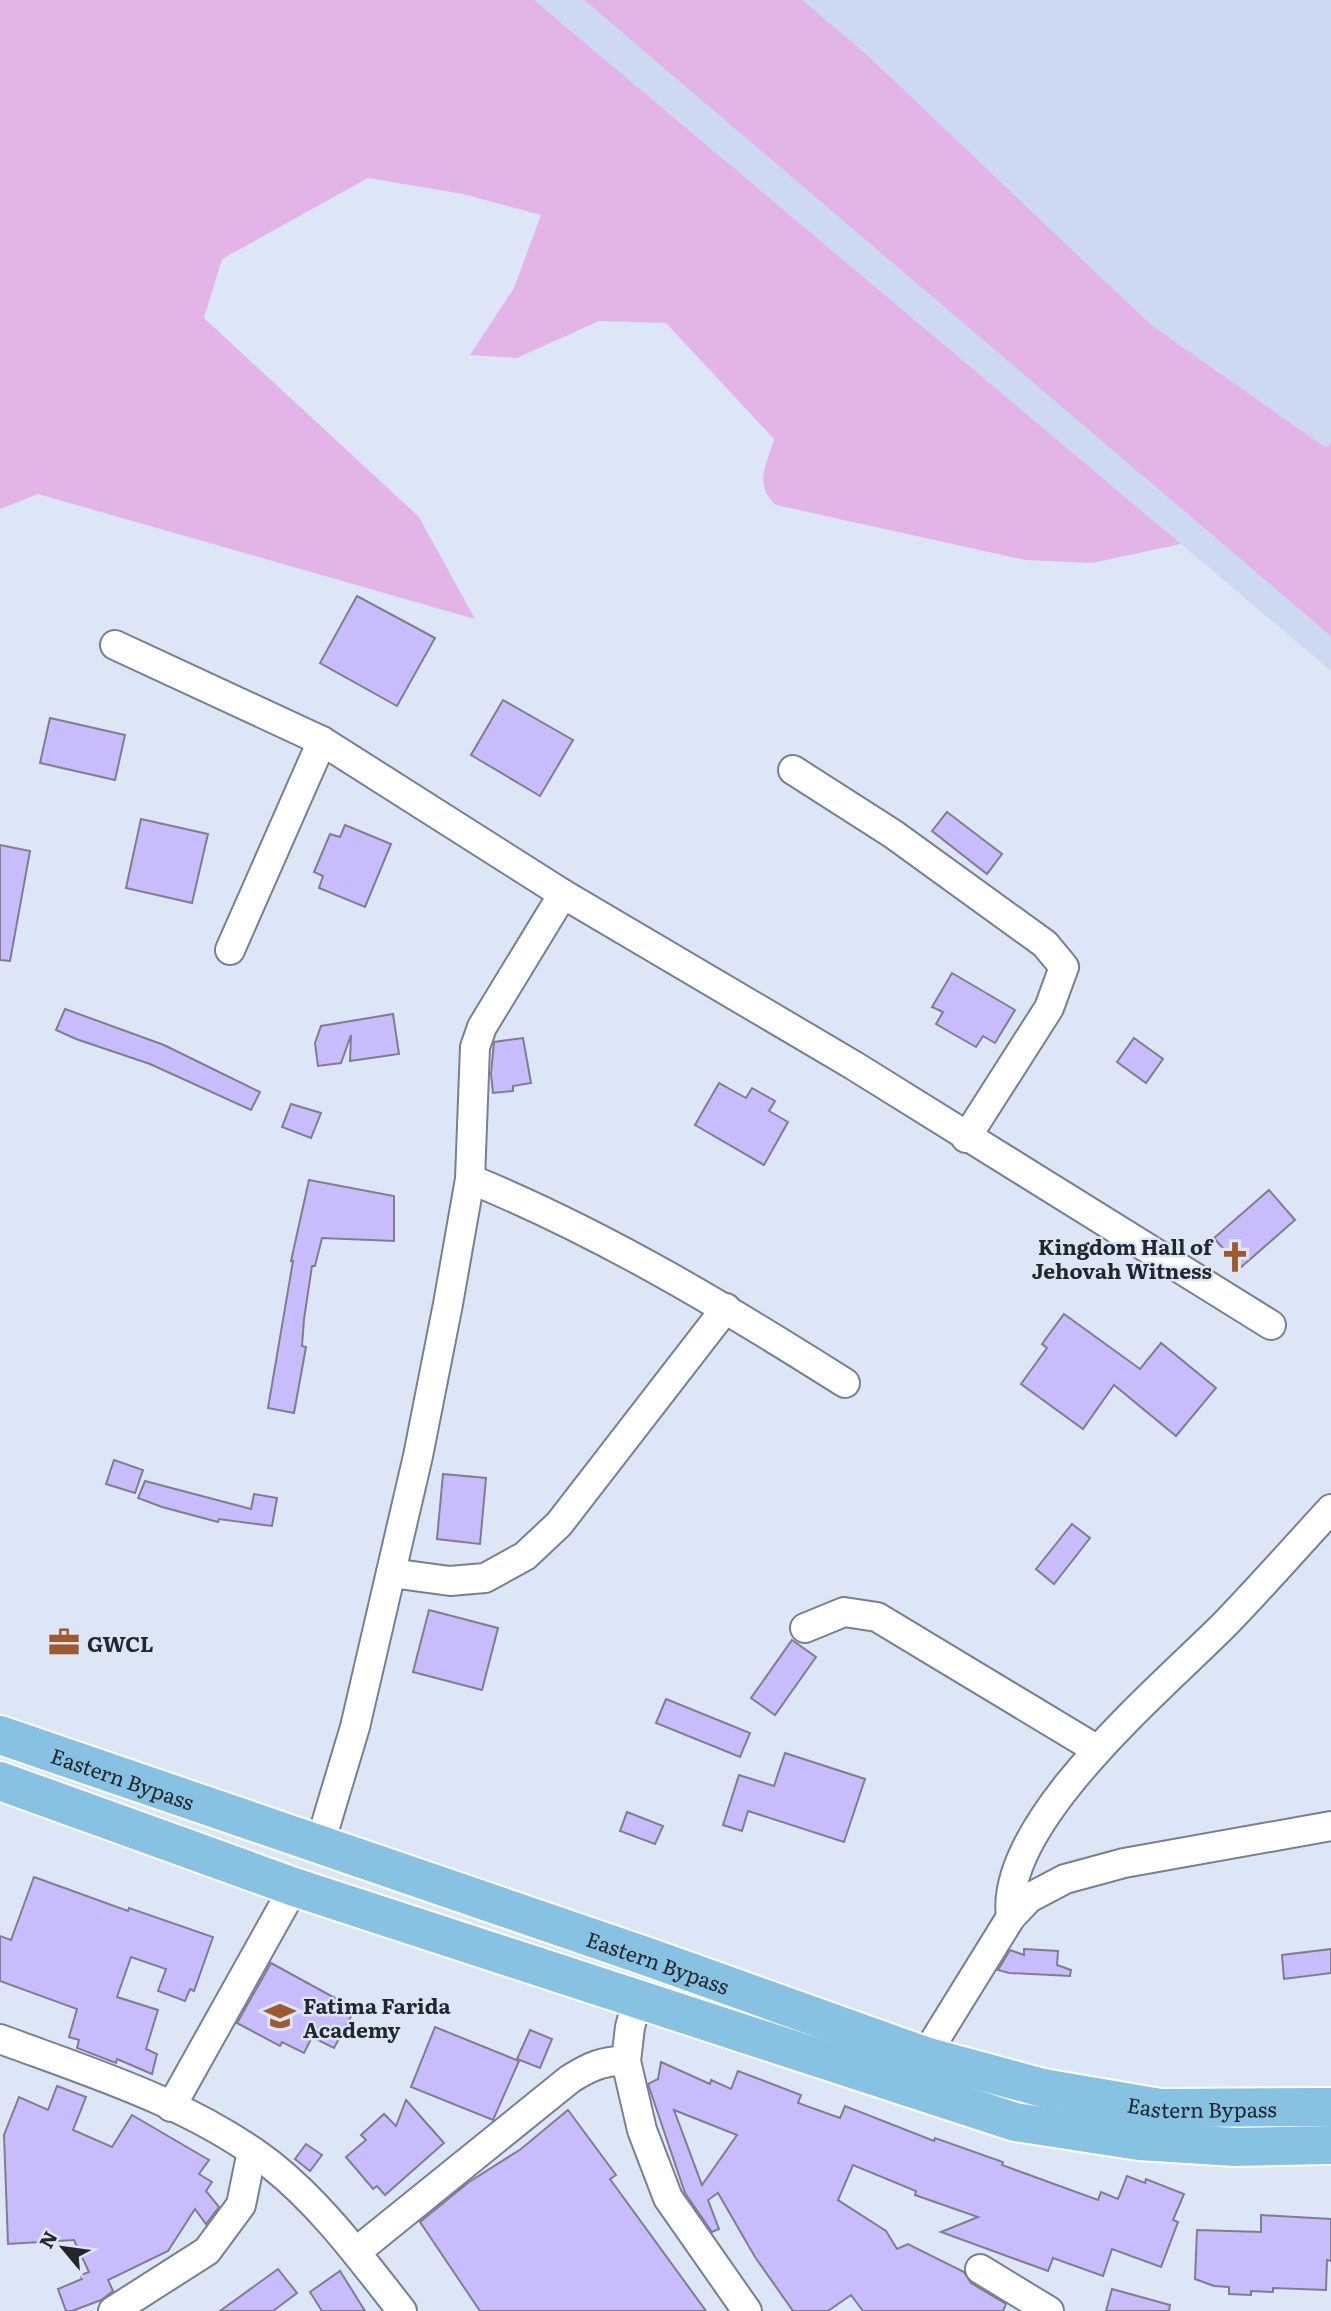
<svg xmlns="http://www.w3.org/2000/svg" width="1331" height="2311" viewBox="0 0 1331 2311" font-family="Literata,serif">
<rect width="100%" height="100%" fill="#dce6f7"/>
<polygon fill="#cdd9f1" points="534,0 1331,0 1331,671 1181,544"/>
<g fill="#e3b4e8">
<path d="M0 0H534L1181 544 1092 563 1025 560 776 505C753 485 767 464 774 439L666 323 599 321 517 358 470 355 514 288 541 215 463 194 368 178 222 259 204 318 419 517 475 619 38 494 0 509Z"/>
<polygon points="584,0 802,0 866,54 1151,325 1326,448 1331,443 1331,636"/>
</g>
<g fill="#c9bcfd" stroke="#807d8e" stroke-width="2" fill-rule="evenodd">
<polygon points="357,596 435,638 397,706 320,663"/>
<polygon points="503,700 573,740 540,796 471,755"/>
<polygon points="50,718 125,735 115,780 40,763"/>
<polygon points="947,812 1002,854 987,874 932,831"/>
<polygon points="141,819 208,834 192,903 126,888"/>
<polygon points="345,825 391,844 365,907 319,888 323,876 314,872 330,834 340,837"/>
<polygon points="0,845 30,851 10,961 0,960"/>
<polygon points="952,973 1015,1010 995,1043 983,1036 976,1047 936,1024 943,1012 932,1007"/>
<polygon points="65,1009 164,1045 260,1092 251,1110 150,1064 76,1039 56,1030"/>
<polygon points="393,1014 399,1054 350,1061 351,1035 341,1063 318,1066 315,1043 321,1026"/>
<polygon points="523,1038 531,1083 513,1086 513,1091 493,1093 491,1074 494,1042"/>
<polygon points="1134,1038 1163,1059 1146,1083 1117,1062"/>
<polygon points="719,1083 746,1098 752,1088 775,1101 769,1111 788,1122 764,1165 695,1125"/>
<polygon points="291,1104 321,1113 311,1138 282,1127"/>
<polygon points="309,1180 394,1196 394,1241 322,1238 315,1266 312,1266 304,1319 302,1346 306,1347 294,1413 268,1408 293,1261 291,1261"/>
<polygon points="1269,1190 1295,1220 1240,1268 1214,1238"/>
<polygon points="1064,1314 1140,1369 1161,1343 1216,1388 1176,1436 1114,1385 1083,1429 1021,1384 1047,1348 1042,1344"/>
<polygon points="114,1460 143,1470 135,1493 106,1484"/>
<polygon points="443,1474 486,1478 480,1544 437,1539"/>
<polygon points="145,1481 251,1509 254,1494 277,1498 272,1526 219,1519 218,1522 162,1507 138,1498"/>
<polygon points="1072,1524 1090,1538 1054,1584 1036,1569"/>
<polygon points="429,1610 498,1628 482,1690 413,1672"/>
<polygon points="792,1640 816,1657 775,1715 751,1698"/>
<polygon points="666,1699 750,1733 740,1757 656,1723"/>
<polygon points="785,1753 865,1779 844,1842 748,1811 742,1831 723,1825 739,1775 774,1786"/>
<polygon points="627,1812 663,1826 655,1844 620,1831"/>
<polygon points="34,1877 128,1911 129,1908 213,1937 194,1991 190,1989 185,2001 158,1991 166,1969 131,1957 117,1997 158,2010 146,2049 157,2054 152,2074 117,2059 116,2063 77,2048 79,2040 69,2037 77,2009 0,1981 0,1936 11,1940"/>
<polygon points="1024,1949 1058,1951 1057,1965 1071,1970 1070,1976 1009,1973 998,1970 1010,1950 1024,1955"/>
<polygon points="1331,1949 1331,1973 1284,1979 1282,1955"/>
<polygon points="271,1963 355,2009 334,2048 312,2037 304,2053 282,2042 280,2046 237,2023"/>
<polygon points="435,2027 519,2061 493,2120 411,2087"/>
<polygon points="530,2030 552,2039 540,2068 517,2059"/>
<path d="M661 2062 710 2084 711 2080 731 2089 738 2071 801 2095 798 2103 840 2118 845 2106 934 2141 935 2138 1003 2162 1002 2165 1098 2200 1101 2192 1118 2199 1127 2176 1145 2183 1146 2179 1184 2194 1173 2220 1178 2222 1161 2267 1112 2249 1103 2276 1053 2258 1048 2271 941 2232 978 2217 915 2195 916 2191 853 2165 838 2200 886 2231 897 2249 908 2244 964 2272 971 2283 1006 2304 1003 2311H863L851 2295 828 2311H793L755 2257 718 2193 708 2200 719 2229 712 2232 685 2193 648 2084 658 2079ZM674 2110 737 2135 702 2185Z"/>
<polygon points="57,2086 86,2097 73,2130 112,2147 132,2115 209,2160 199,2174 212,2182 206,2191 219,2207 206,2224 195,2209 168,2251 108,2280 113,2291 101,2300 72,2311 66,2311 58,2289 82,2279 81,2275 89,2272 74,2240 8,2244 4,2135 19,2097 48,2110"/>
<polygon points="406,2100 444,2143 385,2195 377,2186 373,2189 346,2157 366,2140 361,2135 384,2114 396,2126"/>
<polygon points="568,2110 616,2175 610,2179 706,2311 480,2311 420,2222 469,2182 521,2149"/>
<polygon points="306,2144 322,2155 310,2171 295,2159"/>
<polygon points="1261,2215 1331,2219 1331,2261 1327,2260 1326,2290 1273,2288 1273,2292 1251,2291 1251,2295 1229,2294 1229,2287 1214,2286 1195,2279 1197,2230 1261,2232"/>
<polygon points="278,2269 297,2293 273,2311 220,2311"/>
<polygon points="340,2271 365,2311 322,2311 310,2292"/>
<polygon points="1112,2289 1170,2305 1169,2311 1106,2311"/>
</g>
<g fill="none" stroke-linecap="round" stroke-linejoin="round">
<defs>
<g id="minor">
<polyline points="115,645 322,741 563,894 853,1065 1271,1325"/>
<polyline points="793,770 893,834 1045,944 1064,967 1049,1008 966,1138"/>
<polyline points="230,950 322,741"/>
<path d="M470 1179C602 1233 725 1307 845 1383"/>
<polyline points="391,1573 450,1581 485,1578 525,1556 559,1524 726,1308"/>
<polyline points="805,1628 844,1612 877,1617 1096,1749"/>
<polyline points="319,1847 355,1727 418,1456 448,1304 470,1179 475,1047 482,1027 563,894"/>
<path d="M1011 1917C998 1823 1164 1686 1226 1623 1262 1586 1296 1547 1331 1509"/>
<polyline points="638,1998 630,2027 626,2061 642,2130 668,2198 747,2311"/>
<path d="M0 2039C92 2073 192 2104 270 2164 322 2205 361 2259 402 2311"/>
<polyline points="925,2056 1011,1917 1029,1898 1065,1879 1124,1863 1331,1826"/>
<polyline points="171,2107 294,1887"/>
<path d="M356 2252 570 2079C589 2067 604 2060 626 2061"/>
<polyline points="980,2269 1049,2311"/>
<polyline points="113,2311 207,2251 241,2205 252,2151"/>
</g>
<g id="trunk">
<path id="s1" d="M0 1735 651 1958 925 2056 1043 2088 1160 2108 1331 2107"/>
<polyline points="0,1781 294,1887 1015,2122 1139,2141 1235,2147 1331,2145"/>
</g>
</defs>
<use href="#minor" stroke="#788090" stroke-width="32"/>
<use href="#trunk" stroke="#fff" stroke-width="42"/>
<use href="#minor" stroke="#fff" stroke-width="28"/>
<use href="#trunk" stroke="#87c2e2" stroke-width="38"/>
</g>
<defs>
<symbol id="church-bare" viewBox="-9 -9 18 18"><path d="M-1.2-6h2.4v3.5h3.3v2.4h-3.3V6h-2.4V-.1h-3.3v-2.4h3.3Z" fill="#9e5a2c" stroke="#dce6f7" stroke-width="2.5" paint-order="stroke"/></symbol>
<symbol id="office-bare" viewBox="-9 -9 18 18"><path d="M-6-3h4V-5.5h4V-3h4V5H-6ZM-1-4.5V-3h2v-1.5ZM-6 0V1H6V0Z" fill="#9e5a2c" stroke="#dce6f7" stroke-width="2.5" paint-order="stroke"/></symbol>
<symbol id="school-bare" viewBox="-9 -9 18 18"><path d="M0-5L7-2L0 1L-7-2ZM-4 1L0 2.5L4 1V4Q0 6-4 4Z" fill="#9e5a2c" stroke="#dce6f7" stroke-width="2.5" paint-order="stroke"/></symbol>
</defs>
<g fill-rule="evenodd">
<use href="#church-bare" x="1213" y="1235" width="44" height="44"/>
<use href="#office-bare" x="42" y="1620" width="44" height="44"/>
<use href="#school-bare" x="258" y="1994" width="44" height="44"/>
</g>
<g text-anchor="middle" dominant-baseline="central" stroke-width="5" stroke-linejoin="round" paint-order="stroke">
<g font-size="21" font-weight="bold" fill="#23272d" stroke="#dce6f7" text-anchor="start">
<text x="1212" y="1245" text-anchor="end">Kingdom Hall of<tspan x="1212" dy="24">Jehovah Witness</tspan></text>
<text x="87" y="1642">GWCL</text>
<text x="303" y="2004">Fatima Farida<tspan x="303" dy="24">Academy</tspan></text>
</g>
<g font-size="21" fill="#23272d" stroke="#dce6f7">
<text stroke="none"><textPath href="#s1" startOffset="130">Eastern Bypass</textPath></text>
<text stroke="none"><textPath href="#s1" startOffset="696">Eastern Bypass</textPath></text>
<text stroke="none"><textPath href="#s1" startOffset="1262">Eastern Bypass</textPath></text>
</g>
</g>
<g transform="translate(63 2248) rotate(299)" stroke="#dce6f7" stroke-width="5" paint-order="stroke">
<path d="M0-5L12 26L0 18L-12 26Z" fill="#23272d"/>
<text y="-10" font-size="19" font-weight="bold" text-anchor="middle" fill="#23272d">N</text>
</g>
</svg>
